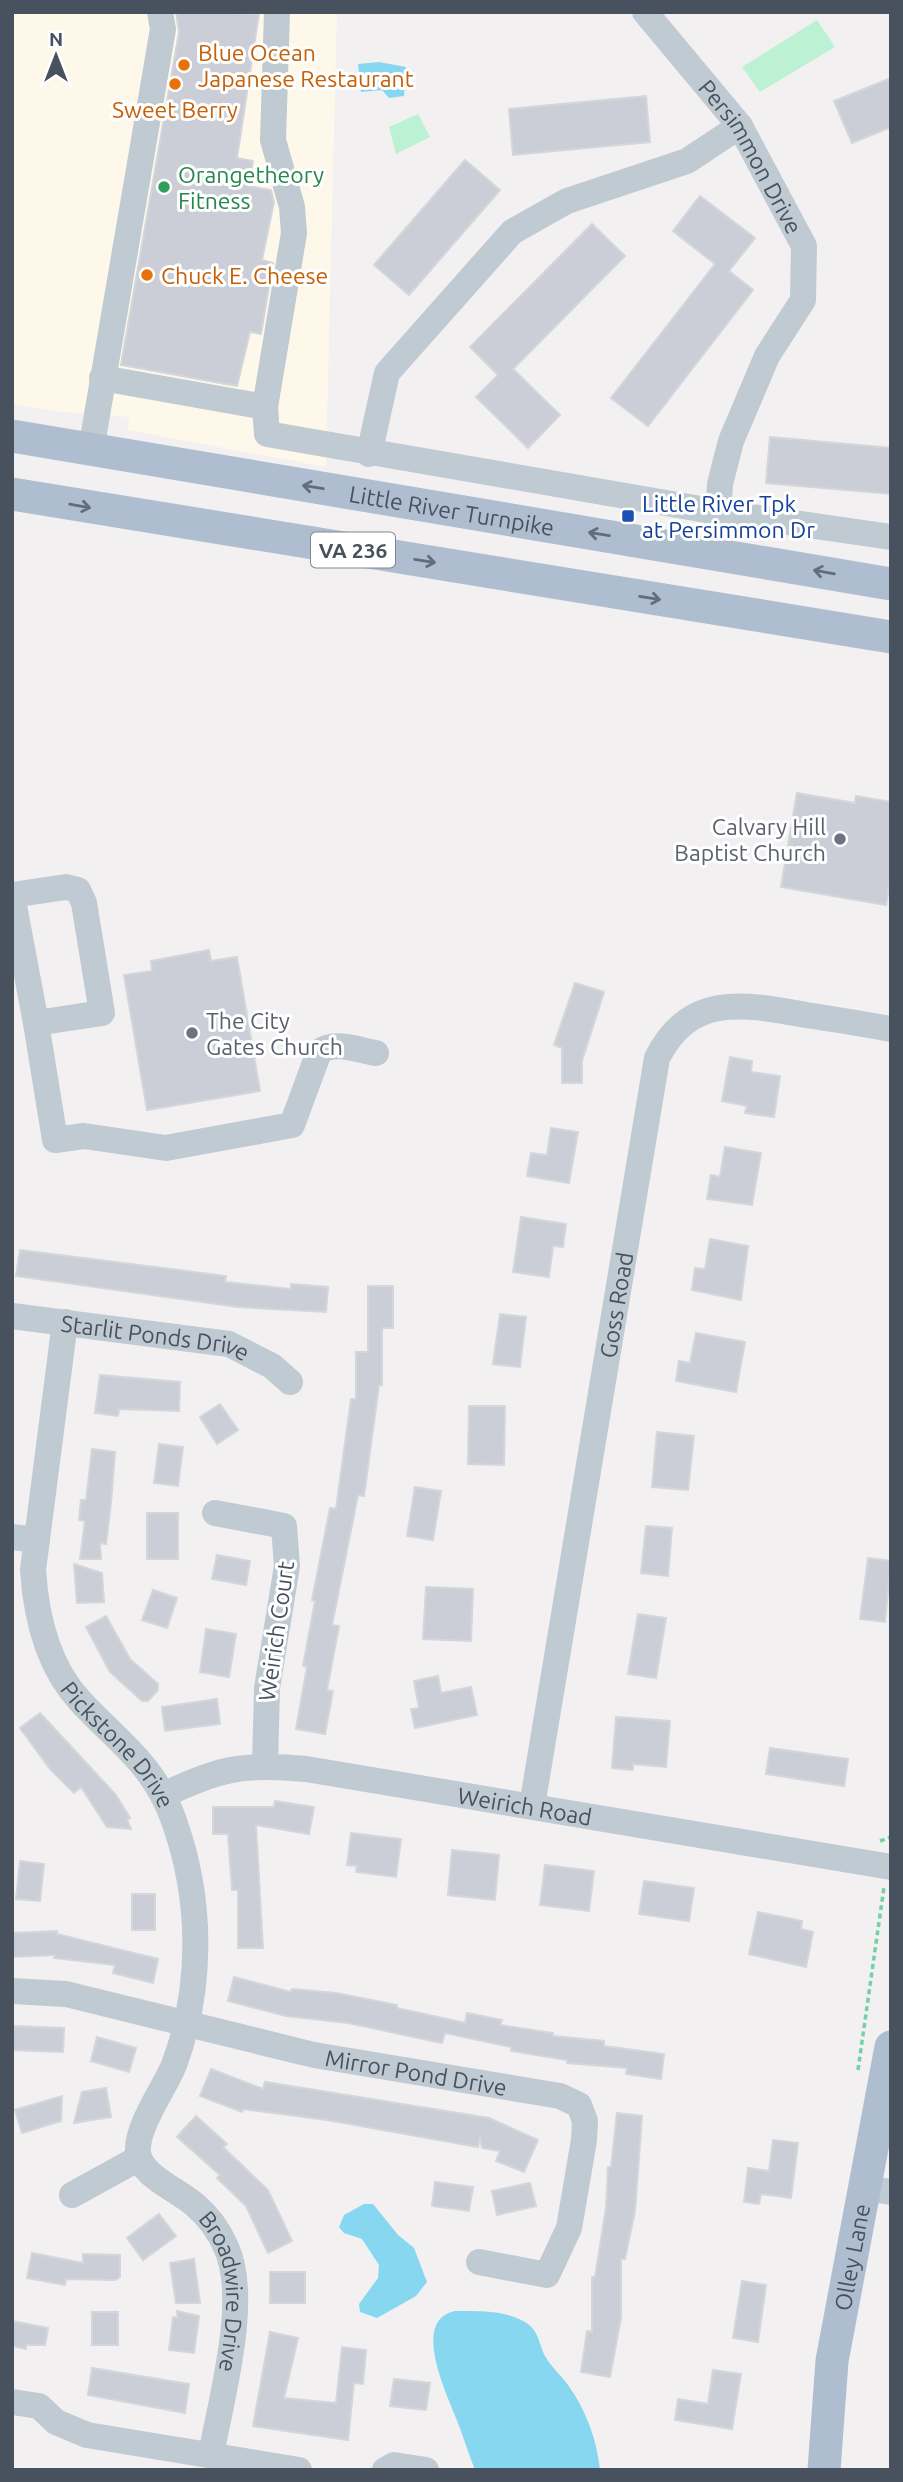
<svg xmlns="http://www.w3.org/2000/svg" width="903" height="2482" viewBox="0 0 903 2482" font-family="Ubuntu,sans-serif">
<rect width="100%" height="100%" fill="#f2f0f0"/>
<polygon fill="#fdf8e9" points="12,12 337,12 326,467 127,430 129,417 53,411 12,404"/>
<g fill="#bdf1d3">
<polygon points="817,20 835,47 760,92 742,67"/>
<polygon points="418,114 430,137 396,154 389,127"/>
</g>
<g fill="#88d7f0">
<polygon points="379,62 406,67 404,96 389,98 382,90 361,92 358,64"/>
<polygon points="373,2204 398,2235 414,2248 427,2282 416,2296 377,2318 360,2312 359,2304 378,2278 379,2265 362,2239 344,2233 339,2227 344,2215 364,2204"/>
<path d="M455 2311C478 2311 503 2310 523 2321 539 2329 538 2342 545 2356 551 2367 561 2375 568 2385 586 2410 597 2440 600 2470H475C468 2453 463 2435 456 2418 446 2392 411 2320 455 2311Z"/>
</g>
<g fill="#cbced6" stroke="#d3d6db" stroke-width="2">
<polygon points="176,12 259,14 237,158 253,161 249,186 271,190 274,202 262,260 273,263 261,334 250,332 237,386 121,365 179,32"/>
<polygon points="891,78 891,127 852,143 834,101"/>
<polygon points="646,96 650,142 513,155 509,109"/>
<polygon points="465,160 500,190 409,295 374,265"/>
<polygon points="700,196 755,238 729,271 753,290 648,426 611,398 715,264 673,231"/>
<polygon points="592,224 625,256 513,369 560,415 528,448 476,397 498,375 470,347"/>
<polygon points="770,437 891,448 891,494 766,483"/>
<polygon points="797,793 855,803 856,796 891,802 891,875 886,905 781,887"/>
<polygon points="209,950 211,961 237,957 260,1091 147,1110 124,975 152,971 151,961"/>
<polygon points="575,983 604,992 582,1061 582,1083 562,1083 562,1048 554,1045"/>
<polygon points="730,1057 752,1061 751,1072 780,1076 774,1117 745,1113 747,1106 722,1101"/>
<polygon points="551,1128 578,1132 569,1183 527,1176 531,1153 547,1155"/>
<polygon points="725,1147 761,1153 752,1205 707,1199 711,1175 720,1177"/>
<polygon points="521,1217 566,1224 563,1247 553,1246 549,1277 513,1272"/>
<polygon points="710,1239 748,1246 741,1300 692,1290 695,1268 705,1269"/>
<polygon points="20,1250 226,1276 225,1282 291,1289 291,1284 328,1287 326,1312 238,1307 16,1276"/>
<polygon points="368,1286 393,1286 393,1328 382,1328 382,1385 379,1385 364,1496 358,1495 332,1625 339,1626 327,1690 333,1691 325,1734 296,1729 307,1667 303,1666 315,1601 312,1600 330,1508 336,1509 351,1399 356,1399 356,1352 368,1352"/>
<polygon points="500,1314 526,1317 520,1367 493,1364"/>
<polygon points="696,1333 745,1342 736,1392 676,1381 679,1361 690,1363"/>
<polygon points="100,1375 180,1382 179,1411 119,1409 118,1416 95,1413"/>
<polygon points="220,1404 238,1430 217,1444 200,1417"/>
<polygon points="469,1406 505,1406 504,1465 468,1464"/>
<polygon points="657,1432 694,1436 688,1490 652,1487"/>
<polygon points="159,1444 183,1447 178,1486 154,1483"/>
<polygon points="92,1449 115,1452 111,1503 106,1544 100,1543 101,1559 80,1559 85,1521 79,1520 81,1500 86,1500"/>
<polygon points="415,1487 441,1491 433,1540 407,1536"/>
<rect x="147" y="1513" width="31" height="46"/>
<polygon points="646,1526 672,1528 668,1576 641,1573"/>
<polygon points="217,1555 250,1561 246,1585 212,1579"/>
<polygon points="868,1558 891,1561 885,1622 860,1619"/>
<polygon points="74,1564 102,1573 104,1602 77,1603"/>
<polygon points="426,1587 473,1589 471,1641 423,1639"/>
<polygon points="153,1590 177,1598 167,1628 142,1620"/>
<polygon points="638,1614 666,1618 656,1678 628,1674"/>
<polygon points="106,1616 130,1659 158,1684 158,1690 148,1701 142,1701 110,1672 86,1627"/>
<polygon points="206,1629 236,1634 229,1677 200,1672"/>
<polygon points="438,1676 441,1693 471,1687 477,1715 415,1728 411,1709 419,1708 414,1681"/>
<polygon points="217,1699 220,1724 165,1731 162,1707"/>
<polygon points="40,1713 116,1795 130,1818 127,1820 131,1829 107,1827 81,1787 74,1793 50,1769 20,1728"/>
<polygon points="616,1717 670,1721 666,1767 633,1764 633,1770 612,1768"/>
<polygon points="770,1748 848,1759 844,1786 766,1774"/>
<polygon points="275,1801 314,1807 309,1834 256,1825 263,1948 238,1948 238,1890 232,1890 228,1834 213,1834 213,1807 274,1807"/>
<polygon points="351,1833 401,1839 396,1877 356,1872 357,1866 347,1865"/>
<polygon points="452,1850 499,1855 495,1900 448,1895"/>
<polygon points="20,1861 44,1864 40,1901 16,1899"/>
<polygon points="545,1865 594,1871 589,1911 540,1905"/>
<polygon points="644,1881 694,1888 689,1921 639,1914"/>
<rect x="132" y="1894" width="23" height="36"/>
<polygon points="758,1912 802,1921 801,1929 813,1932 806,1967 749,1954"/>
<polygon points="57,1931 57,1934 158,1959 153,1983 113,1973 115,1965 54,1958 55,1955 12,1957 12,1933"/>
<polygon points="234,1977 291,1992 292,1989 336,1993 397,2005 397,2008 465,2023 467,2013 502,2020 500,2025 553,2033 553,2036 604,2041 604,2046 664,2054 661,2079 626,2074 627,2068 567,2063 567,2060 511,2051 511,2047 445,2033 442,2043 348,2023 286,2016 228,2001"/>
<polygon points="12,2026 64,2028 63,2052 12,2050"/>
<polygon points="97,2037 136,2048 129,2072 91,2061"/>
<polygon points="211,2069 263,2089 265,2082 489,2118 538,2140 524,2172 496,2161 500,2151 482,2148 480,2136 478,2147 327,2120 243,2109 242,2112 200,2096"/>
<polygon points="106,2088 111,2117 74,2123 82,2092"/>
<polygon points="62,2096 61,2121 22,2133 15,2110"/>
<polygon points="617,2113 642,2116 635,2211 625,2259 621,2259 621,2318 610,2377 581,2372 587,2331 592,2332 592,2277 595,2277 606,2208 608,2167 611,2167"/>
<polygon points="196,2116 227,2144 223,2147 268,2190 292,2241 268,2253 246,2206 217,2178 220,2175 177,2137"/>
<polygon points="773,2140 798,2143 791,2198 761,2194 759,2204 744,2202 748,2168 769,2171"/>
<polygon points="435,2182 473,2187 469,2211 432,2206"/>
<polygon points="530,2183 536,2206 497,2215 492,2191"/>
<polygon points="159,2214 176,2236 143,2260 127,2238"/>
<polygon points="32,2253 83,2263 83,2254 120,2255 120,2277 115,2280 66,2279 65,2285 27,2278"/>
<polygon points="194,2259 200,2303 176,2303 170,2263"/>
<rect x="270" y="2272" width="35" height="31"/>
<polygon points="742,2281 766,2285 758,2342 733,2338"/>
<polygon points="177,2311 199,2316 194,2353 169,2350 173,2317 178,2318"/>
<rect x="92" y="2312" width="26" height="33"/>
<polygon points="12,2321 48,2328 45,2345 26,2345 26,2349 12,2346"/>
<polygon points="270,2332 298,2338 284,2398 336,2403 342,2347 366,2350 363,2384 354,2383 348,2440 253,2426"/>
<polygon points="92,2368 189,2384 185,2413 88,2395"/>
<polygon points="713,2370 741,2374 732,2429 675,2420 678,2399 708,2404"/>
<polygon points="394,2379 430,2383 426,2410 390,2406"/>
</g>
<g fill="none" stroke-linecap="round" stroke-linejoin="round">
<g stroke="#73d1a6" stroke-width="3.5" stroke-dasharray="5 3.5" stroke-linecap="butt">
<polyline points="880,1841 891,1837"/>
<polyline points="858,2070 884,1887"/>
</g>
<g stroke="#c0cad2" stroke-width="26">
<polyline points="277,12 273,140 292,207 294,233 265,407 267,434 718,512 891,537"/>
<path id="s1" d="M645 12 740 126 804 246 803 300 767 356 731 441 720 484 716 554"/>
<polyline points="102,378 265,407"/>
<polyline points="91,450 163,29 160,12"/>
<polyline points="369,454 387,373 512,232 567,201 687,161 740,126"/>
<polygon points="66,887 78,890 84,903 102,1013 36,1023 12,895"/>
<path d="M36 1023 55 1140 84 1136 166 1148 292 1125 319 1052C334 1040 358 1050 376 1053"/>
<path id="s2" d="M12 1316 229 1344 272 1366 290 1382"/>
<path id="s3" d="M65 1322 33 1570C36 1617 47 1666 81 1702 119 1743 154 1764 174 1821 202 1899 203 1987 174 2065 164 2089 136 2127 138 2152 140 2176 179 2190 195 2205 208 2216 219 2231 226 2247 250 2299 221 2399 211 2455"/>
<polyline points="215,1513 284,1526 287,1566 267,1688 265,1765"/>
<polyline points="12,1537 37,1540"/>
<path id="s4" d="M164 1795C219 1768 245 1763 306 1769L891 1867"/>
<path id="s5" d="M532 1806 657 1058C690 992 745 1004 806 1015 834 1019 863 1024 891 1029"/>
<path id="s6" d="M12 1991 66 1994 314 2055 560 2096 579 2105 585 2121 584 2140 569 2228 547 2275 479 2262"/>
<polyline points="864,2188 891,2192"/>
<polyline points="72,2195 139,2158"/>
<polyline points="12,2402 39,2406 56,2422 87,2435 299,2470"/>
<polyline points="385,2470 394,2465 426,2470"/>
</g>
<g stroke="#aebed0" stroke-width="33">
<path id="s7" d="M12 436 891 584"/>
<polyline points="12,494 891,637"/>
<path id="s8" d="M824 2470 832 2361 891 2047"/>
</g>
</g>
<defs><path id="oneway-shaft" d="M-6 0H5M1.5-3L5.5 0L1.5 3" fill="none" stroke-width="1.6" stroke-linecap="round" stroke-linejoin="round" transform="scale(1.75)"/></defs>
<g stroke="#616d7a">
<use href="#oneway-shaft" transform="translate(313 487) rotate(-171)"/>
<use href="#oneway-shaft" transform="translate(80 506) rotate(10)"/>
<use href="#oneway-shaft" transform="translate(599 534) rotate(-171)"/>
<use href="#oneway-shaft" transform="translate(425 561) rotate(9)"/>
<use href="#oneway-shaft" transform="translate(824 572) rotate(-170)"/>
<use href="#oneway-shaft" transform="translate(650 598) rotate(9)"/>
</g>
<g fill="#e8710a" stroke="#fff" stroke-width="2.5">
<circle cx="184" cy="65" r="7"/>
<circle cx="175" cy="84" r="7"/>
<circle cx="147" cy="275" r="7"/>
</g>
<circle fill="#2e9e5b" stroke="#fff" stroke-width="2.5" cx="164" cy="187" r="7"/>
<rect fill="#1a4fb4" stroke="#fff" stroke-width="2.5" x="621" y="509" width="14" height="14" rx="3.5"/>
<g fill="#6b7280" stroke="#fff" stroke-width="2.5">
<circle cx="840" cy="839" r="7"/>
<circle cx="192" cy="1033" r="7"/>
</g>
<g text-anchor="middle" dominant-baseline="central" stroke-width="6" stroke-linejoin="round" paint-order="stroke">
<rect fill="#fff" stroke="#7e868e" stroke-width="2" x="311" y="532.5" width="84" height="35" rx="5"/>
<g font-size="21" font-weight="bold" fill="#47525e">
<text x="353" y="550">VA 236</text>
</g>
<g font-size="23" fill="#c56008" stroke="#fff" text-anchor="start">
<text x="198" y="52">Blue Ocean<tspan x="198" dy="26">Japanese Restaurant</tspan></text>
<text x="175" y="109" text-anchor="middle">Sweet Berry</text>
<text x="161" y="275">Chuck E. Cheese</text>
</g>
<g font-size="23" fill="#47525e" stroke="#fff">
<text stroke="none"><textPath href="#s1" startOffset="180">Persimmon Drive</textPath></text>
<text stroke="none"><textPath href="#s7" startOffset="446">Little River Turnpike</textPath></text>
<text stroke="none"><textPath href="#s5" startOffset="508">Goss Road</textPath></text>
<text stroke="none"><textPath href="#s2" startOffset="145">Starlit Ponds Drive</textPath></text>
<text transform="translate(276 1631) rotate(-82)">Weirich Court</text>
<text stroke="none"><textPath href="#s3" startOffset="450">Pickstone Drive</textPath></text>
<text stroke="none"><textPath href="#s4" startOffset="369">Weirich Road</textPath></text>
<text stroke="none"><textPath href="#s6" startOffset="413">Mirror Pond Drive</textPath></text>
<text stroke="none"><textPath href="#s8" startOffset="215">Olley Lane</textPath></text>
<text stroke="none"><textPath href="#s3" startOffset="1066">Broadwire Drive</textPath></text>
</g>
<g font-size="23" fill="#27864d" stroke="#fff" text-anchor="start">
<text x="178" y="174">Orangetheory<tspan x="178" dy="26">Fitness</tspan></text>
</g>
<g font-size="23" fill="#164399" stroke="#fff" text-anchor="start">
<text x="642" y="503">Little River Tpk<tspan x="642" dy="26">at Persimmon Dr</tspan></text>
</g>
<g font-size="23" fill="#5b616d" stroke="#fff" text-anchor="end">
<text x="826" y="826">Calvary Hill<tspan x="826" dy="26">Baptist Church</tspan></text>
<text x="206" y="1020" text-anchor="start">The City<tspan x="206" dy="26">Gates Church</tspan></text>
</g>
</g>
<rect width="903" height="2482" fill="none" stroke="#47525e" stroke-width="28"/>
<g transform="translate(56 56)" stroke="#ffffff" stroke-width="5" paint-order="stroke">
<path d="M0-5L12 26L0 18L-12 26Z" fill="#47525e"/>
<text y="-10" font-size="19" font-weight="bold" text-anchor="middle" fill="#47525e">N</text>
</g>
</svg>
